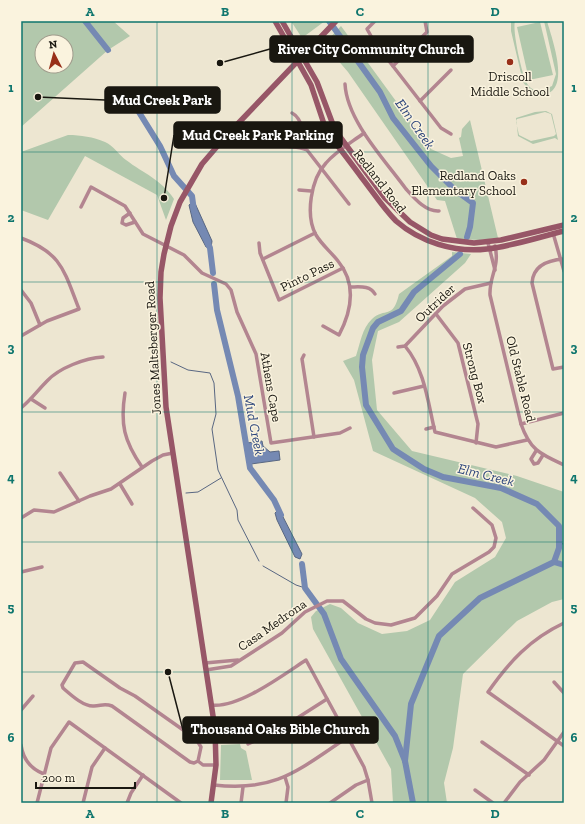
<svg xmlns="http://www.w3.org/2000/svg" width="585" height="824" viewBox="0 0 585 824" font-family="'Zilla Slab',serif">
<rect width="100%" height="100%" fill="#ede6d1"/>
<g fill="#b2c8ac" fill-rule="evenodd">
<path d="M21 21H113L130 36 108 50 21 127ZM42 42H66V66H42Z"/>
<polygon points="291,21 325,21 302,38"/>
<path d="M511 21H515C512 30 522 77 528 85 531 89 536 91 541 91L552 86 556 74 544 21H547C552 39 575 100 536 94L528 89 523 82 511 31Z"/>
<polygon points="540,22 553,75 529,80 517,27"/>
<polygon points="341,26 431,149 451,158 463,156 459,138 461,137 462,129 470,120 498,238 480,240 457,239 445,201 437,200 348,72 324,44"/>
<path d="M546 111 552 114 558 140 555 138 533 144 518 136 516 118 535 112ZM545 112 551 114 556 134 554 136 531 141 519 135 516 122 517 119Z"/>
<path d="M68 135C81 135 93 137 105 142 113 145 119 155 126 160 143 173 162 180 174 199L166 220 157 195 85 156 48 220 21 210V152Z"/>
<path d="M452 252 471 254 465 263 399 322 378 331 372 360 377 410 412 451 517 476 564 492V599L552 602 517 621 463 674 453 748 444 783 447 803H393L391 769 313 629 311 617 316 611 330 604 341 608 358 623 382 634 407 631 430 620 455 582 495 557 506 538 502 522 475 498 373 451 354 380 343 361 356 356C360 344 362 328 372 319 385 307 393 320 399 294L452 256Z"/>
<polygon points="240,744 241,748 246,751 252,780 220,780 221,745"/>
</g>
<g fill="#7589b3" stroke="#596782">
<polygon points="194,201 212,241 211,248 206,247 193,222 189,205"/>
<polygon points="262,441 263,446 270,452 279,451 280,460 251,464 247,443"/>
<polygon points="279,509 302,554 300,559 295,557 277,520 275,513"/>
</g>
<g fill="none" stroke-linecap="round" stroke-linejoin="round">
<g stroke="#596782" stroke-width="1">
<polyline points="171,362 188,370 210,373 214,383 216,414 212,429 218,470 237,510 238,520 259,561"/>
<polyline points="186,493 198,492 221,478"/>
<polyline points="559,548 564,542"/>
<polyline points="263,566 296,585 305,588"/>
</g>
<g stroke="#7589b3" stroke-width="6">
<polyline points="85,21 108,50"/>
<polyline points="329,21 380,92 393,118 431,166 454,189 473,203 470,227 467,237"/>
<polyline points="137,109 160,146 174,176 192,196 194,211"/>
<polyline points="207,241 210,248 213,273"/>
<polyline points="214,284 217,310 238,396 250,468 274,500 281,515"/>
<polyline points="554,562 564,565"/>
<polyline points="302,564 305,588 324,614 341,659 395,736 405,761 413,803"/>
<polyline points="405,761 411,704 439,636 480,598 554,562 559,548 559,526 537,504 501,488 443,477 424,469 393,449 366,405 362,367 363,355 373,328 378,322 401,311 414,292 460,254"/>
</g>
<g stroke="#b38590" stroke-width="3.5">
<polyline points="375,21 367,29 375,43 441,128 451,134"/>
<polyline points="393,66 427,32 425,21"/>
<path d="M345 84C347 121 385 160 406 189 415 199 426 212 439 211"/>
<polyline points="420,101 451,70"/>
<path d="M292 113C302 118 306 138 305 149"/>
<path d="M268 137 270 142C282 149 295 144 307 150L349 204"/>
<polyline points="299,190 311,191"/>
<polyline points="81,207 91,187 125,206 143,234 184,255 202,273 226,284 231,290 237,312 256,354 271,443 340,433 350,428"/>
<polyline points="130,213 123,218 122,223 126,225 135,222"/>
<polyline points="553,233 564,271"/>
<path d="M21 238C62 253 64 271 79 309L47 321 21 336"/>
<polyline points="259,243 260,253 279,300 343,268"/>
<polyline points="488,243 495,270"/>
<path d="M495 246C500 267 489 276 490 295L521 424C530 450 540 454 564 465"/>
<polyline points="263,259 315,233"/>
<path d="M564 259C549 260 533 265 532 283L553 369 564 367"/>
<path d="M350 287C359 287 370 285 375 294"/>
<polyline points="21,290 31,303 40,325"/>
<polyline points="436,314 458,343 478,424 476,443"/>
<path d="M323 326 339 335C352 310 357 284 338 261 331 252 322 245 316 235 305 215 311 179 326 163 336 151 352 142 364 133"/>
<path d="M405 346C425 370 428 403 435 432L496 447 527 440"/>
<polyline points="398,347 405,346 443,306 465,289 491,283"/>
<polyline points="304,355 302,359 314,437"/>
<path d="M125 393C120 424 124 441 142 467"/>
<polyline points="394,393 424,386"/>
<polyline points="31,399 45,408"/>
<path d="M21 408C31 400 38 390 47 381 59 368 85 358 103 357"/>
<polyline points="521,424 564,413"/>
<polyline points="426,429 434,427"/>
<polyline points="536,451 531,459 534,464 538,463 543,455"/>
<polyline points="60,473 79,501"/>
<polyline points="120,484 132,504"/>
<polyline points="21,518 34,510 54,512 90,496 111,489 152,461 163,455 173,453"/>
<polyline points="21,572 42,567"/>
<path d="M564 623C530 639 509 662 488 692L564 746"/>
<polyline points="205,663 238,660"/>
<polyline points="206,670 231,666 282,633 305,612 327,601 343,601 366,619 375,623 391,625 415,618 437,596 452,574 489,552 494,547 496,538 492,525 473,508"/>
<polyline points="554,682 564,693"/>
<path d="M211 705C238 709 283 675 306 660L364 767 368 780 372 803"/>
<polyline points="21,710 33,696"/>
<polyline points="482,742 529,775"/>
<polyline points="248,744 280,729 327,699"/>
<path d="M21 745C23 759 31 769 44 774"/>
<path d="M198 761 194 763 190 762 112 706C104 703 101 706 94 706 84 707 71 695 63 688L62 685 75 663 83 662 120 688 135 696 196 739 201 747 198 761 203 765H216"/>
<polyline points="285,777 288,787 286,803"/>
<path d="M214 785C277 792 298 770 348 737"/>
<polyline points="475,790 493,803"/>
<polyline points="37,803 51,748 69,722 181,803"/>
<polyline points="83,803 92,767 105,748"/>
<polyline points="127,803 131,793 143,775"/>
<polyline points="241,803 243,787"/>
<polyline points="330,803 356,785 368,780"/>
<polyline points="504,803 520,782 544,760 564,732"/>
</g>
<g stroke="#975667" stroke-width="5.5">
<path d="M275 21 311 85 324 124 329 134C340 149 351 163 362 178 373 192 383 208 396 221 420 242 455 253 487 249 513 246 539 237 564 231"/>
<polyline points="282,21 317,82 335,130 385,198 410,222 431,235 442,239 474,243 501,240 564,225"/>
<polyline points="211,803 216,765 215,729 166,407 160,298 161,272 164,254 171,226 180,202 202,164 227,135 336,21"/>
</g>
</g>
<path fill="none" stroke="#0f766e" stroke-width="1" stroke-opacity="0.55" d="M157 21V803M292 21V803M428 21V803M21 152H564M21 282H564M21 412H564M21 542H564M21 672H564"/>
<g fill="#982f19" stroke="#faf3de" stroke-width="1.5">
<circle cx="510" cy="62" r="4"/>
<circle cx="524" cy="182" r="4"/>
</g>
<g text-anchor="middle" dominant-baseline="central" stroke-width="3" stroke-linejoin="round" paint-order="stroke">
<g font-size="13" fill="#191710" stroke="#faf3de">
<text x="510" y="76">Driscoll<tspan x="510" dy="15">Middle School</tspan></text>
<text x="516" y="175" text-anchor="end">Redland Oaks<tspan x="516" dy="15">Elementary School</tspan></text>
</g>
<g font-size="13" fill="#191710" stroke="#faf3de">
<text transform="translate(380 181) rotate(52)">Redland Road</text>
<text transform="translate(307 275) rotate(-26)">Pinto Pass</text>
<text transform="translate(435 303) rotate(-43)">Outrider</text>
<text transform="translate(153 348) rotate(-93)">Jones Maltsberger Road</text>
<text transform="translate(475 373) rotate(75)">Strong Box</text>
<text transform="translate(521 379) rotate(76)">Old Stable Road</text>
<text transform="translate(271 387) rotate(80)">Athens Cape</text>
<text transform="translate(272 625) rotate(-35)">Casa Medrona</text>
</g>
<g font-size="14" font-style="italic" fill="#2c457c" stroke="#faf3de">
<text transform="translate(415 124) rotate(55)">Elm Creek</text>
<text transform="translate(254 425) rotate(79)">Mud Creek</text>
<text transform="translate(486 475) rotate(14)">Elm Creek</text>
</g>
</g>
<path fill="none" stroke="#191710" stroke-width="1.5" d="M220 63L270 49M38 97L105 100M164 198L174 135M168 672L183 730"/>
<g fill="#191710" stroke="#faf3de" stroke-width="1.5">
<circle cx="220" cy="63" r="4"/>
<circle cx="38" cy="97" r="4"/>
<circle cx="164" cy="198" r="4"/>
<circle cx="168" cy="672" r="4"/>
</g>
<g fill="#191710" stroke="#191710" stroke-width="1.5">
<rect x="270" y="36" width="203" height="26" rx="4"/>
<rect x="105" y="87" width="115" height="26" rx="4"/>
<rect x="174" y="122" width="168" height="26" rx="4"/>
<rect x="183" y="717" width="195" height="26" rx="4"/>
</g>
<g font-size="14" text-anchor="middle" font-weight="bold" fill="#fff">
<text x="371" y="54">River City Community Church</text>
<text x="162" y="105">Mud Creek Park</text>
<text x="258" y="140">Mud Creek Park Parking</text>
<text x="280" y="734">Thousand Oaks Bible Church</text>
</g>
<rect width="585" height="824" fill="none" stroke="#faf3de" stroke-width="44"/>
<g transform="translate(54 54) rotate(354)"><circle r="19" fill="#faf3de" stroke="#a09b8c"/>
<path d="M0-3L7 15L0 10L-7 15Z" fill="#982f19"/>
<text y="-6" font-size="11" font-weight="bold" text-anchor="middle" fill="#191710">N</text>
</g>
<path d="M36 782v6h99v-6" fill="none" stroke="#191710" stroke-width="2"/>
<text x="42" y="782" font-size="12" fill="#191710" stroke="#faf3de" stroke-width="3" paint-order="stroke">200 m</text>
<rect x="22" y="22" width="541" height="780" fill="none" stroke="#0f766e" stroke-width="1.5"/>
<g font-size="13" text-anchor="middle" font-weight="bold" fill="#0f766e">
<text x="90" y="16">A</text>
<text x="225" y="16">B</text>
<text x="360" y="16">C</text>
<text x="495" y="16">D</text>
<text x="11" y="92">1</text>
<text x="574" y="92">1</text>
<text x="11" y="222">2</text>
<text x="574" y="222">2</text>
<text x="11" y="352">3</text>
<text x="574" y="352">3</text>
<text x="11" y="482">4</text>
<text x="574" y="482">4</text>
<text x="11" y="612">5</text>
<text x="574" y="612">5</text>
<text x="11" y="742">6</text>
<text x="574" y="742">6</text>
<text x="90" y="818">A</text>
<text x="225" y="818">B</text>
<text x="360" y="818">C</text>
<text x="495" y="818">D</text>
</g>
</svg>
